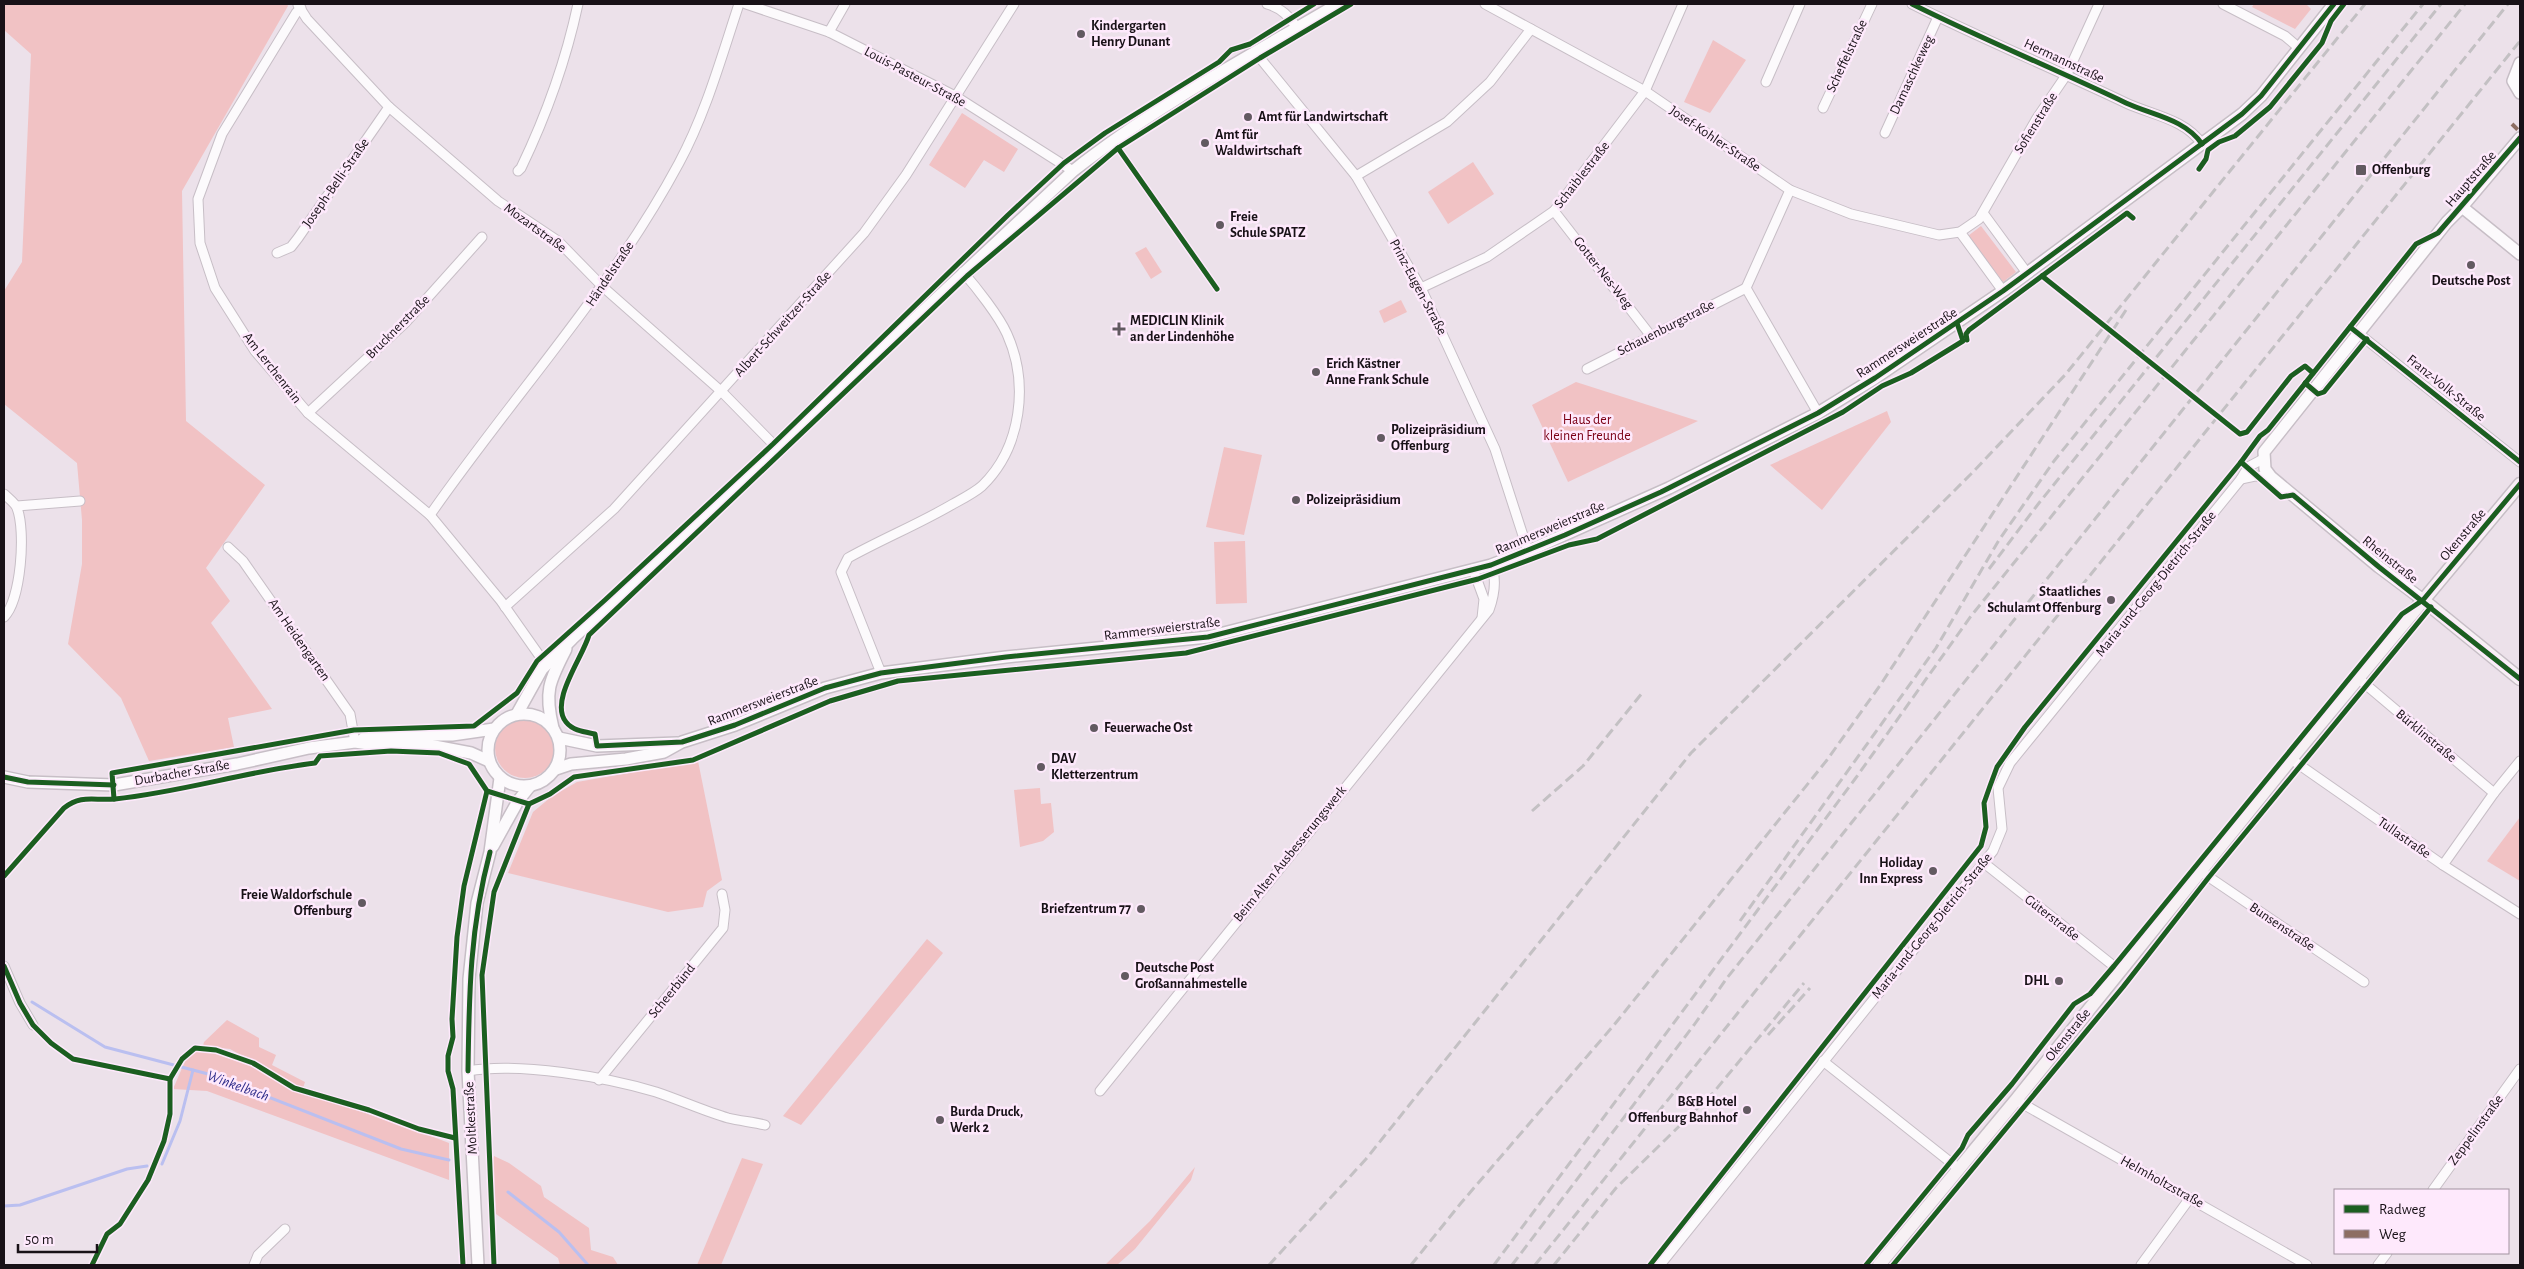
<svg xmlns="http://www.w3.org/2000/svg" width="2524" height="1269" viewBox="0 0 2524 1269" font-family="'Alegreya Sans',sans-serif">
<rect width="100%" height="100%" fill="#ece1ea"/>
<g fill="#f1c2c4">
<polygon points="4,4 287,4 288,6 182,191 186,421 265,485 206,568 230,601 211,623 272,709 228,718 234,747 149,761 121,698 68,644 82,564 82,520 77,463 4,404 4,291 22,262 31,54 4,30"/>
<polygon points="2254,4 2306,4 2311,9 2295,29 2252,7"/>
<polygon points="1713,40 1746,60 1710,113 1684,102"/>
<polygon points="962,113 1018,149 1004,172 984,160 965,188 929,165"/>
<polygon points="1473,162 1494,194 1448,224 1428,192"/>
<polygon points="1981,226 2016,272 2003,282 1968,236"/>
<polygon points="1146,247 1162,272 1151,279 1135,253"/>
<polygon points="1401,300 1407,312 1384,323 1379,311"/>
<polygon points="1576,382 1698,421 1568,482 1532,405"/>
<polygon points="1887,411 1891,422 1822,510 1770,465"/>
<polygon points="1224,447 1262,455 1244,535 1206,527"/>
<polygon points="1245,541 1247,603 1216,604 1214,542"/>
<circle cx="525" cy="748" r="30"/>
<polygon points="698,761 722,880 707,891 703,907 668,912 508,873 533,812 551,797 577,782"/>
<polygon points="1040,788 1041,804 1051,803 1054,832 1043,841 1020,847 1014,790"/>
<polygon points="2520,817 2520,881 2487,861"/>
<polygon points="927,939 943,953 801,1125 783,1116"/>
<polygon points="227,1020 259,1038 259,1047 276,1055 272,1065 305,1082 303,1088 296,1086 230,1049 203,1046 204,1042"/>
<polygon points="196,1051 228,1054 254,1065 301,1092 402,1125 449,1143 449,1180 207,1091 173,1089 186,1059"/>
<polygon points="494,1156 509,1163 541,1186 544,1197 589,1228 591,1250 613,1257 618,1265 560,1265 558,1258 496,1214 492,1162"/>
<polygon points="742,1158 763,1164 721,1265 697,1265"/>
<polygon points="1195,1167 1191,1180 1135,1249 1117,1265 1105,1265 1150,1221"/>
</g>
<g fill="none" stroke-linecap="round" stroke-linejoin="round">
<g stroke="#babff0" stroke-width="3">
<polyline points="32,1002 105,1047 212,1075 401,1149 449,1160"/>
<polyline points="162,1164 180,1121 193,1070"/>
<polyline points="508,1192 559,1232 588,1265"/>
<polyline points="4,1206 20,1205 127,1169 147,1166"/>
</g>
<defs>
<g id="minor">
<polyline points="746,4 829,32 955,96 1073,171"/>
<path d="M1267 4C1281 8 1289 16 1297 28"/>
<polyline points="1485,4 1645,91 1790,190 1851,214 1939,235 1960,232 1979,219 2037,118 2067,74 2099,4"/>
<path d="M1912 4C1982 39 2055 69 2126 103 2152 115 2185 119 2202 144"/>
<polyline points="2223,4 2285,36 2299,48"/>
<polyline points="298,5 307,19 389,107 498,201 558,241 603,287 722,392 777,448"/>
<polyline points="301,8 296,13 222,134 198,199 200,243 215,288 255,351 308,413 430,515 501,601 546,665"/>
<polyline points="829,32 845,4"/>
<polyline points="1255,52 1356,176 1421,288 1495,449 1528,551"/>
<polyline points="1766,82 1800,4"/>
<polyline points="1823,108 1872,4"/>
<polyline points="1885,133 1938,17"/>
<path d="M518 171 521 168C546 116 566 60 578 4"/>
<polyline points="1356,176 1447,122 1490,82 1531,29"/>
<polyline points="1790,190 1746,288 1818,413"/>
<polyline points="1554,211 1651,336"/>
<polyline points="1983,213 2027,273"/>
<polyline points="1960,232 2003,291"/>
<polyline points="277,253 291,247 298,238 389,107"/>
<polyline points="1421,288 1487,257 1554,211 1645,91 1683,4"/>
<polyline points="2358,333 2520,462"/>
<polyline points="1587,369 1746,288"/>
<polyline points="308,413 405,323 482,237"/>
<polyline points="2241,479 2255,476 2271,477"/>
<path d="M4 494C8 498 15 503 17 508 26 531 21 600 4 617"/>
<polyline points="17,506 80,501"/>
<path d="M430 515C512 397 611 290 679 163 706 113 721 58 739 4"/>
<polyline points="228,547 243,561 350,714 355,742"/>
<polyline points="1473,569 1484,599 1482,618"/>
<polyline points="505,607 614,509 864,233 906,175 1014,4"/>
<path d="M881 673 841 572 848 558C882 539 919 524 953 504 962 499 974 493 982 486 1022 447 1029 383 1007 334 999 316 976 287 963 272"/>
<polyline points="2358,678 2494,793"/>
<polyline points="2291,759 2443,865 2520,914"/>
<polyline points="1984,863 2120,971"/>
<polyline points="2443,865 2494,793 2520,761"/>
<polyline points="2200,871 2364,982"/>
<polyline points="4,966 20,1003 33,1025"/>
<polyline points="1823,1061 1959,1169"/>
<path d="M468 1071C519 1062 606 1077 656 1092 680 1100 704 1111 728 1118 740 1121 753 1122 765 1125"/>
<polyline points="599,1080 723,928 725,910 722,894"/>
<path d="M1100 1091 1489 610C1494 596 1497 579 1491 565"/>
<polyline points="2016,1100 2307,1265"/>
<polyline points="2433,1190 2520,1069"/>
<polyline points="254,1265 258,1255 285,1229"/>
<polyline points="1660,1265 1993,851 2002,829 1998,788 2010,763 2241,479 2248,467 2263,459"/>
<polyline points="2141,1265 2190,1198"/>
<polyline points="2378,1265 2387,1253"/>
</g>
<g id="tertiary">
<polyline points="2520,63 2513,81 2520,93"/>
<polyline points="2462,207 2520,254"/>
<polyline points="2423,600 2379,567 2271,477 2265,469 2264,452 2447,222 2462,207 2520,138"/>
<circle cx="524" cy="750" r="36"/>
<path d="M517 714 542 669 572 639 1073 171C1155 106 1248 57 1338 4"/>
<path d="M553 728C544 692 549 682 566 649"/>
<polyline points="559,738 597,746 677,743"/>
<polyline points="359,742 368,735 452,735 494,729"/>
<polyline points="556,769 571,764 626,759 664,752 682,742 735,725 825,688 881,673 1006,657 1208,637 1491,565 1528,551 1669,488 1818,413 1875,378 2003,291 2242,114 2261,96 2334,4"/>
<polyline points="4,777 28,782 114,785 237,764 309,748 355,742 376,745 429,745 471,753 489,761"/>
<polyline points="493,846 518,801 530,786"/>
<polyline points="478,1265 468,1071 469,979 477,903 490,852 500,778"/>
</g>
<g id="secondary">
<polyline points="2423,600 2520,679"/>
<polyline points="1879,1265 2016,1100 2291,759 2520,484"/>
</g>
</defs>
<use href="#minor" stroke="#c7bec6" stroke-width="11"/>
<use href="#tertiary" stroke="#c7bec6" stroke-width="14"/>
<use href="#secondary" stroke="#c7bec6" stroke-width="15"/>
<use href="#minor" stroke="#fcfafc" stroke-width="9"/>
<use href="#tertiary" stroke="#fcfafc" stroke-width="11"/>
<use href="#secondary" stroke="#f7f1f4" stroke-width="12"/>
<g stroke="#c3c0c3" stroke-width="3" stroke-dasharray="10 5" stroke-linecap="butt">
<polyline points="1989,569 2039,503 2441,4"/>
<polyline points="1532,811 1583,766 1643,692"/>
<polyline points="1740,921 1936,648 1999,540 2054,461 2423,4"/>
<polyline points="1768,1035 1810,988"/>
<polyline points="1269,1265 1366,1159 1691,753 1971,474 2065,375 2365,4"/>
<polyline points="1411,1265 1461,1203 1614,1025 1827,760 1881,684 2126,310"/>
<polyline points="1494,1265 1855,779 1971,616 2465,4"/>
<polyline points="1512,1265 1694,1025 1727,978 2508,4"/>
<polyline points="1535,1265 2520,41"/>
<polyline points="1554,1265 1616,1188 1713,1093 1804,983"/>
</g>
<polyline stroke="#8d6e63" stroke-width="4" stroke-dasharray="8 4" stroke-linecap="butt" points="2512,124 2520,132"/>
<defs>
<g id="cycleway">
<path d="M1351 4 1260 58 1118 148 967 276 589 635C583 657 549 701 566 722 573 731 585 732 595 734L597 746 682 742 735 725 825 688 881 673 1006 657 1208 637 1491 565 1565 535 1661 492 1818 413 1875 378 2003 291 2242 114 2261 96 2334 4"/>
<path d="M1912 4C1982 39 2055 69 2126 103 2152 115 2185 119 2202 144"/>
<polyline points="1118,148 1217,289"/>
<polyline points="2199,169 2206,159 2208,150 2219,142 2235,136 2270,107 2322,43 2331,21 2344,4"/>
<polyline points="2042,276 2240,434 2247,432 2291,376 2305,366 2313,373"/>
<polyline points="2350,327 2520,462"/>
<polyline points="1967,340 1966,334 1969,330 2127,213 2133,218"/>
<polyline points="2305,383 2318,394 2324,392 2367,339"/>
<polyline points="2241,462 2281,497 2293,495 2379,567 2520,679"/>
<polyline points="4,777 28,782 114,785"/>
<polyline points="114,799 112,773 354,730 474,726 517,693 537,661 605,600 773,444 1008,215 1064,163 1105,133 1219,62 1231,50 1250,44 1314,4"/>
<path d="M4 876 64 808C82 794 94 801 115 799 182 792 248 771 315 763L320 756 391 751 439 753 469 764 487 791 529 804 550 794 574 777 693 760 830 701 898 681 1186 653 1478 579 1569 545 1597 539 1843 412 1882 386 1911 373 1963 341 1957 323"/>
<polyline points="4,966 20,1003 33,1025 51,1043 73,1059 170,1079"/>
<path d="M468 1071C469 994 470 927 490 852"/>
<polyline points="92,1265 107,1234 120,1224 148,1180 164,1141 170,1114 170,1079 182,1059 195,1048 216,1050 253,1063 294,1088 369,1110 419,1129 455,1138"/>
<polyline points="463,1265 453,1089 448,1071 448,1056 453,1037 452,1019 457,937 464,886 487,791"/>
<polyline points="494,1265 482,975 494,892 529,804"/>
<polyline points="1650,1265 1981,846 1986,827 1984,803 1990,786 1997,767 2025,727 2241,462 2260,436 2268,430 2416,244 2438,233 2520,138"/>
<polyline points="1866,1265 1962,1148 1968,1135 2012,1084 2074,1004 2090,994 2114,966 2402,614 2423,600 2520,484"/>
<polyline points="1893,1265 2123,987 2209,877 2431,607"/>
</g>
</defs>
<use href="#cycleway" stroke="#fee9fc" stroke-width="8"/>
<use href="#cycleway" stroke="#1b5e20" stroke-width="5"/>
</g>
<g fill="#625a61" stroke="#fee9fc" stroke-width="2">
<circle cx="1081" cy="34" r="5"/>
<circle cx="1248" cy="117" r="5"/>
<circle cx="1205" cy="143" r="5"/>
<rect x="2355" y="164" width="12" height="12" rx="2.5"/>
<circle cx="1220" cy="225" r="5"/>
<circle cx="2471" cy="265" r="5"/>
<path d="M1116.5 321.5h5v5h5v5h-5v5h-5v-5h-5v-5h5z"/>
<circle cx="1316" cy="372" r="5"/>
<circle cx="1381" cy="438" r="5"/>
<circle cx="1296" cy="500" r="5"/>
<circle cx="2111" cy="600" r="5"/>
<circle cx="1094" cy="728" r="5"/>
<circle cx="1041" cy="767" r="5"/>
<circle cx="1933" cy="871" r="5"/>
<circle cx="362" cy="903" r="5"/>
<circle cx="1141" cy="909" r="5"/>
<circle cx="1125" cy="976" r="5"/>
<circle cx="2059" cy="981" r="5"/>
<circle cx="1747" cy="1110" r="5"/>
<circle cx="940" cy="1120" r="5"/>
</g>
<g text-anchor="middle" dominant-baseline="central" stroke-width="5" stroke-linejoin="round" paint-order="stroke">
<g font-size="14" font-weight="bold" fill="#181117" stroke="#fee9fc" text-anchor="start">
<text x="1091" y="26">Kindergarten<tspan x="1091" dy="16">Henry Dunant</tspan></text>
<text x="1258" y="117">Amt für Landwirtschaft</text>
<text x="1215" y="135">Amt für<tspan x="1215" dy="16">Waldwirtschaft</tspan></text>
<text x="2372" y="170">Offenburg</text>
<text x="1230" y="217">Freie<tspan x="1230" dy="16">Schule SPATZ</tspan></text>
<text x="2471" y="281" text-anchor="middle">Deutsche Post</text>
<text x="1130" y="321">MEDICLIN Klinik<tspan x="1130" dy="16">an der Lindenhöhe</tspan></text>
<text x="1326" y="364">Erich Kästner<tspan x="1326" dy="16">Anne Frank Schule</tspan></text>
<text x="1391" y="430">Polizeipräsidium<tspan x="1391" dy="16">Offenburg</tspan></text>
<text x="1306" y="500">Polizeipräsidium</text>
<text x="2101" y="592" text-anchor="end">Staatliches<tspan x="2101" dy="16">Schulamt Offenburg</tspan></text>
<text x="1104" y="728">Feuerwache Ost</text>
<text x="1051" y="759">DAV<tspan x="1051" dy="16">Kletterzentrum</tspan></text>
<text x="1923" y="863" text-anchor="end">Holiday<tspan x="1923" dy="16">Inn Express</tspan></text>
<text x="352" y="895" text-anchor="end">Freie Waldorfschule<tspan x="352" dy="16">Offenburg</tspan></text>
<text x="1131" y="909" text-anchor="end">Briefzentrum 77</text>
<text x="1135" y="968">Deutsche Post<tspan x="1135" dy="16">Großannahmestelle</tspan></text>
<text x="2049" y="981" text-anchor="end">DHL</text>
<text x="1737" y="1102" text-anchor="end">B&amp;B Hotel<tspan x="1737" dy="16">Offenburg Bahnhof</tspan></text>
<text x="950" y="1112">Burda Druck,<tspan x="950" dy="16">Werk 2</tspan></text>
</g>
<g font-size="14" fill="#181117" stroke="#fee9fc">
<text transform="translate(1847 56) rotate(-65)">Scheffelstraße</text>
<text transform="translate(2064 61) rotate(25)">Hermannstraße</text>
<text transform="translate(1912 75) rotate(-65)">Damaschkeweg</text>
<text transform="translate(915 77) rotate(28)">Louis-Pasteur-Straße</text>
<text transform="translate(2036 123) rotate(-58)">Sofienstraße</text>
<text transform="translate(1715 139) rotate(34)">Josef-Kohler-Straße</text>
<text transform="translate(1582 175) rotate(-52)">Schaiblestraße</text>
<text transform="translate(2471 179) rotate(-49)">Hauptstraße</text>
<text transform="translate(336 183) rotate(-55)">Joseph-Belli-Straße</text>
<text transform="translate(535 228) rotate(36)">Mozartstraße</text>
<text transform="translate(1603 273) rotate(52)">Gotter-Nes-Weg</text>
<text transform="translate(610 274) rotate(-56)">Händelstraße</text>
<text transform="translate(1418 287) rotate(62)">Prinz-Eugen-Straße</text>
<text transform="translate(783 324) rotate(-48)">Albert-Schweitzer-Straße</text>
<text transform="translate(398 327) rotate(-45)">Brucknerstraße</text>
<text transform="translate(1666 328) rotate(-27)">Schauenburgstraße</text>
<text transform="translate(1907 343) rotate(-33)">Rammersweierstraße</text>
<text transform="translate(272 368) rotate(52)">Am Lerchenrain</text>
<text transform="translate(2446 388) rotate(39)">Franz-Volk-Straße</text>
<text transform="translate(1550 528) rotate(-23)">Rammersweierstraße</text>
<text transform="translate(2463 535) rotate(-50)">Okenstraße</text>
<text transform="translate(2390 560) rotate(39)">Rheinstraße</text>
<text transform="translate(2156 584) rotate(-51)">Maria-und-Georg-Dietrich-Straße</text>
<text transform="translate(1162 629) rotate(-7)">Rammersweierstraße</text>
<text transform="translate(299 640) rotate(55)">Am Heidengarten</text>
<text transform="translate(763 701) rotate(-21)">Rammersweierstraße</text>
<text transform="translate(2426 736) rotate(40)">Bürklinstraße</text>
<text transform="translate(182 773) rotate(-10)">Durbacher Straße</text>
<text transform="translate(2404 838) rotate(35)">Tullastraße</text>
<text transform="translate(1290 854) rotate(-51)">Beim Alten Ausbesserungswerk</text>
<text transform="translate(2052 918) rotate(38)">Güterstraße</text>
<text transform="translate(1932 926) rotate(-51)">Maria-und-Georg-Dietrich-Straße</text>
<text transform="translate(2282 927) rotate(34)">Bunsenstraße</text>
<text transform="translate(672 991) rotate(-51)">Scheerbünd</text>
<text transform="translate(2068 1035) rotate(-51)">Okenstraße</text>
<text transform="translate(471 1118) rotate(-93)">Moltkestraße</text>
<text transform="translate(2476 1130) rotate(-54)">Zeppelinstraße</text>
<text transform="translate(2162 1182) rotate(29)">Helmholtzstraße</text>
</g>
<g font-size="14" fill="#7b0015" stroke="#fee9fc">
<text x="1587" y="420">Haus der<tspan x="1587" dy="16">kleinen Freunde</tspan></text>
</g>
<g font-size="15" font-style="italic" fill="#2f2e8b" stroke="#fee9fc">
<text transform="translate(238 1086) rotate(20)">Winkelbach</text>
</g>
</g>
<rect width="2524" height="1269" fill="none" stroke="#181117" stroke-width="10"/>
<rect x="2334" y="1189" width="175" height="65" fill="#fee9fc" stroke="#a293a0"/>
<rect x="2344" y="1205" width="25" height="8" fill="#1b5e20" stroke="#a293a0"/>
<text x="2379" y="1214" font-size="15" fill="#181117">Radweg</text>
<rect x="2344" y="1230" width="25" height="8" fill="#8d6e63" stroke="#a293a0"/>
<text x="2379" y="1239" font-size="15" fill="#181117">Weg</text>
<path d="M18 1244v8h79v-8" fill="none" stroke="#181117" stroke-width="2.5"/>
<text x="25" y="1244" font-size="15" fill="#181117" stroke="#fee9fc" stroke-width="4" paint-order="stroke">50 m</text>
</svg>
